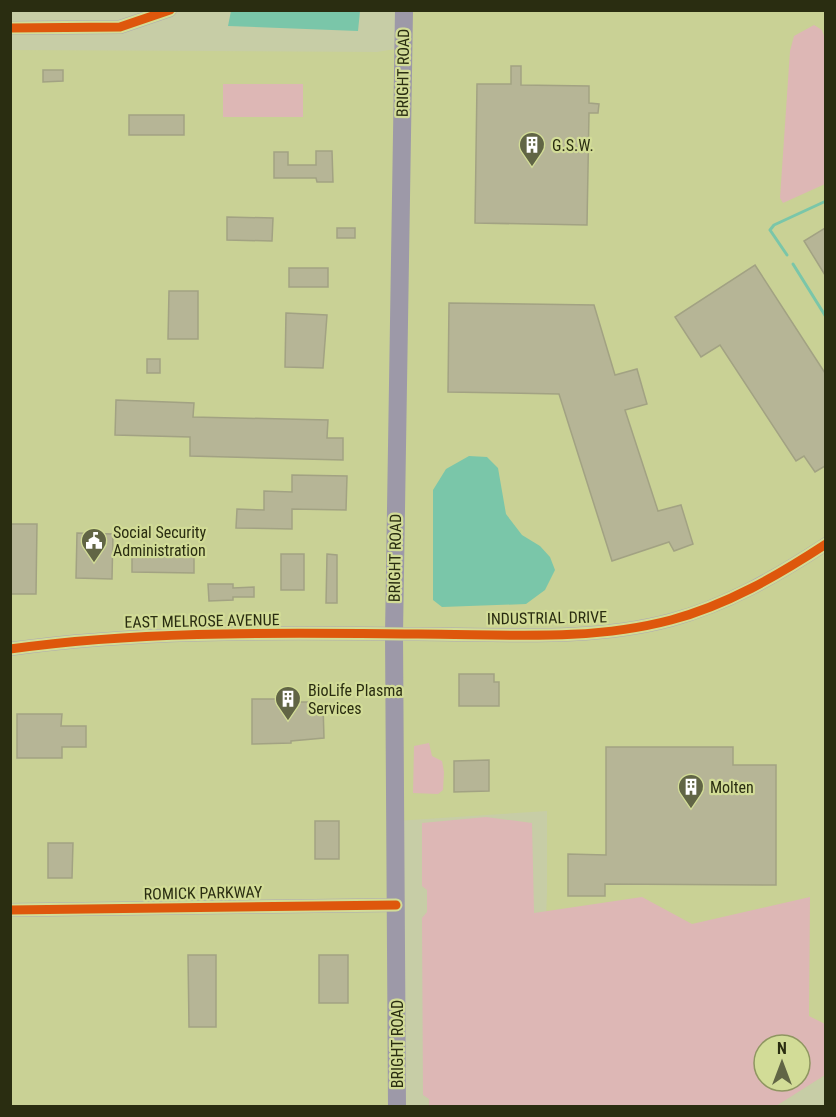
<svg xmlns="http://www.w3.org/2000/svg" width="836" height="1117" viewBox="0 0 836 1117" font-family="'Roboto Condensed',sans-serif">
<rect width="100%" height="100%" fill="#c7cda6"/>
<path fill="#c9d195" fill-rule="evenodd" d="M402 10 825 11V1075L775 1106H539L547 893V811L395 821 397 1106H11V50L377 52 401 48ZM764 1045H800V1081H764Z"/>
<g fill="#ddb7b5" fill-rule="evenodd">
<polygon points="814,25 822,30 825,39 825,184 783,203 780,198 790,51 794,36"/>
<rect x="223" y="84" width="80" height="33"/>
<polygon points="429,743 432,756 442,761 444,772 443,790 438,794 413,793 414,746"/>
<path d="M486 817 532 823 534 913 642 897 692 924 810 897 809 1016 825 1024V1075L776 1106H429V1099L423 1095 422 918 427 912V890L422 886V823ZM764 1045H800V1081H764Z"/>
</g>
<g fill="#7ac6a9">
<polygon points="231,11 231,10 360,11 358,31 228,26"/>
<polygon points="469,456 487,457 498,468 506,514 522,535 540,546 550,557 555,570 545,590 526,604 442,607 433,600 433,490 446,469"/>
</g>
<g fill="none" stroke-linecap="round" stroke-linejoin="round">
<g stroke="#7ac6a9" stroke-width="3">
<polyline points="787,255 770,230 774,225 826,201"/>
<polyline points="793,264 826,317"/>
</g>
</g>
<g fill="#b6b596" stroke="#a2a283" stroke-width="1.5">
<polygon points="511,66 521,66 521,85 589,86 589,103 599,104 598,113 589,113 587,225 475,223 477,84 511,84"/>
<polygon points="43,70 63,70 63,81 43,82"/>
<rect x="129" y="115" width="55" height="20"/>
<polygon points="316,151 332,151 333,182 317,182 316,178 274,178 274,152 288,152 288,165 316,165"/>
<polygon points="227,217 273,218 272,241 227,240"/>
<rect x="337" y="228" width="18" height="10"/>
<polygon points="825,228 825,275 804,241"/>
<polygon points="755,265 825,373 825,466 815,472 804,456 796,461 720,345 701,357 675,317"/>
<rect x="289" y="268" width="39" height="19"/>
<polygon points="169,291 198,291 198,339 168,339"/>
<polygon points="449,303 594,305 615,375 637,369 647,404 625,410 658,511 681,505 693,544 674,551 669,542 612,561 559,394 448,392"/>
<polygon points="286,313 327,315 323,368 285,367"/>
<rect x="147" y="359" width="13" height="14"/>
<polygon points="116,400 194,403 193,417 328,420 327,438 343,438 343,460 190,456 190,437 115,435"/>
<polygon points="292,475 347,476 346,510 292,509 292,529 236,528 237,509 264,510 264,491 292,492"/>
<polygon points="10,524 37,524 36,594 10,594"/>
<polygon points="77,533 113,534 112,579 76,578"/>
<polygon points="132,554 194,555 194,573 132,572"/>
<rect x="281" y="554" width="23" height="36"/>
<polygon points="327,554 337,555 337,603 326,603"/>
<polygon points="208,584 233,584 233,588 254,587 254,597 233,597 233,600 209,601"/>
<polygon points="459,674 494,674 494,682 499,682 499,706 459,706"/>
<polygon points="252,699 291,699 291,702 310,702 310,705 323,705 324,738 291,741 291,743 252,744"/>
<polygon points="17,714 62,714 61,726 86,726 86,747 62,747 62,758 17,758"/>
<polygon points="606,747 733,747 733,765 776,765 776,885 605,884 605,896 568,896 568,854 606,855"/>
<polygon points="489,760 489,791 454,792 454,761"/>
<rect x="315" y="821" width="24" height="38"/>
<polygon points="48,843 73,843 72,878 48,878"/>
<polygon points="188,955 216,955 216,1027 189,1027"/>
<rect x="319" y="955" width="29" height="48"/>
</g>
<g fill="none" stroke-linecap="round" stroke-linejoin="round">
<g stroke="#aca9b2" stroke-width="14">
<polyline points="10,28 120,27 170,10"/>
<path d="M10 649C145 630 283 633 418 634 503 634 588 642 671 620 727 605 777 576 826 544"/>
<polyline points="10,910 396,905"/>
</g>
<polyline stroke="#9d99a8" stroke-width="18" points="397,1106 394,634 404,10"/>
<defs>
<g id="cycleway">
<polyline points="10,28 120,27 170,10"/>
<path d="M10 649C145 630 283 633 418 634 503 634 588 642 671 620 727 605 777 576 826 544"/>
<polyline points="10,910 396,905"/>
</g>
</defs>
<use href="#cycleway" stroke="#d2dc97" stroke-width="13"/>
<use href="#cycleway" stroke="#de570c" stroke-width="9"/>
</g>
<defs>
<symbol id="building-pin" viewBox="-11 -11 22 30"><path d="M0 17L-7.5 6A9.5 9.5 0 1 1 7.5 6Z" fill="#616545" stroke="#d2dc97"/><path d="M-4-6H4V6H1V3H-1V6H-4ZM-2.5-4.3h1.7v1.8h-1.7ZM.8-4.3h1.7v1.8H.8ZM-2.5-1h1.7V.8h-1.7ZM.8-1h1.7V.8H.8Z" fill="#fff"/></symbol>
<symbol id="civic-pin" viewBox="-11 -11 22 30"><path d="M0 17L-7.5 6A9.5 9.5 0 1 1 7.5 6Z" fill="#616545" stroke="#d2dc97"/><path d="M-.6-6.5H3V-4.5H.6V-3L4-1V1h2V6H-6V1h2V-1L-.6-3ZM-1.2 2.5V6h2.4V2.5Z" fill="#fff"/></symbol>
</defs>
<g fill-rule="evenodd">
<use href="#building-pin" x="517" y="130" width="30" height="40"/>
<use href="#civic-pin" x="79" y="526" width="30" height="40"/>
<use href="#building-pin" x="273" y="684" width="30" height="40"/>
<use href="#building-pin" x="676" y="772" width="30" height="40"/>
</g>
<g text-anchor="middle" dominant-baseline="central" stroke-width="4.5" stroke-linejoin="round" paint-order="stroke">
<g font-size="16" fill="#2a2d11" stroke="#d2dc97">
<text transform="translate(403 73) rotate(-89)">BRIGHT ROAD</text>
<text transform="translate(395 558) rotate(-89)">BRIGHT ROAD</text>
<text transform="translate(547 618) rotate(-1)">INDUSTRIAL DRIVE</text>
<text transform="translate(202 621) rotate(-1)">EAST MELROSE AVENUE</text>
<text transform="translate(203 893) rotate(-1)">ROMICK PARKWAY</text>
<text transform="translate(397 1044) rotate(-90)">BRIGHT ROAD</text>
</g>
<g font-size="16" fill="#2a2d11" stroke="#d2dc97" text-anchor="start">
<text x="552" y="145">G.S.W.</text>
<text x="113" y="532">Social Security<tspan x="113" dy="18">Administration</tspan></text>
<text x="308" y="690">BioLife Plasma<tspan x="308" dy="18">Services</tspan></text>
<text x="710" y="787">Molten</text>
</g>
</g>
<rect width="836" height="1117" fill="none" stroke="#2a2d11" stroke-width="24"/>
<g transform="translate(782 1063)"><circle r="28" fill="#d2dc97" stroke="#8f9661" stroke-width="1.5"/>
<path d="M0-4.5L10 22L0 15L-10 22Z" fill="#616545"/>
<text y="-9" font-size="16" font-weight="bold" text-anchor="middle" fill="#2a2d11">N</text>
</g>
</svg>
